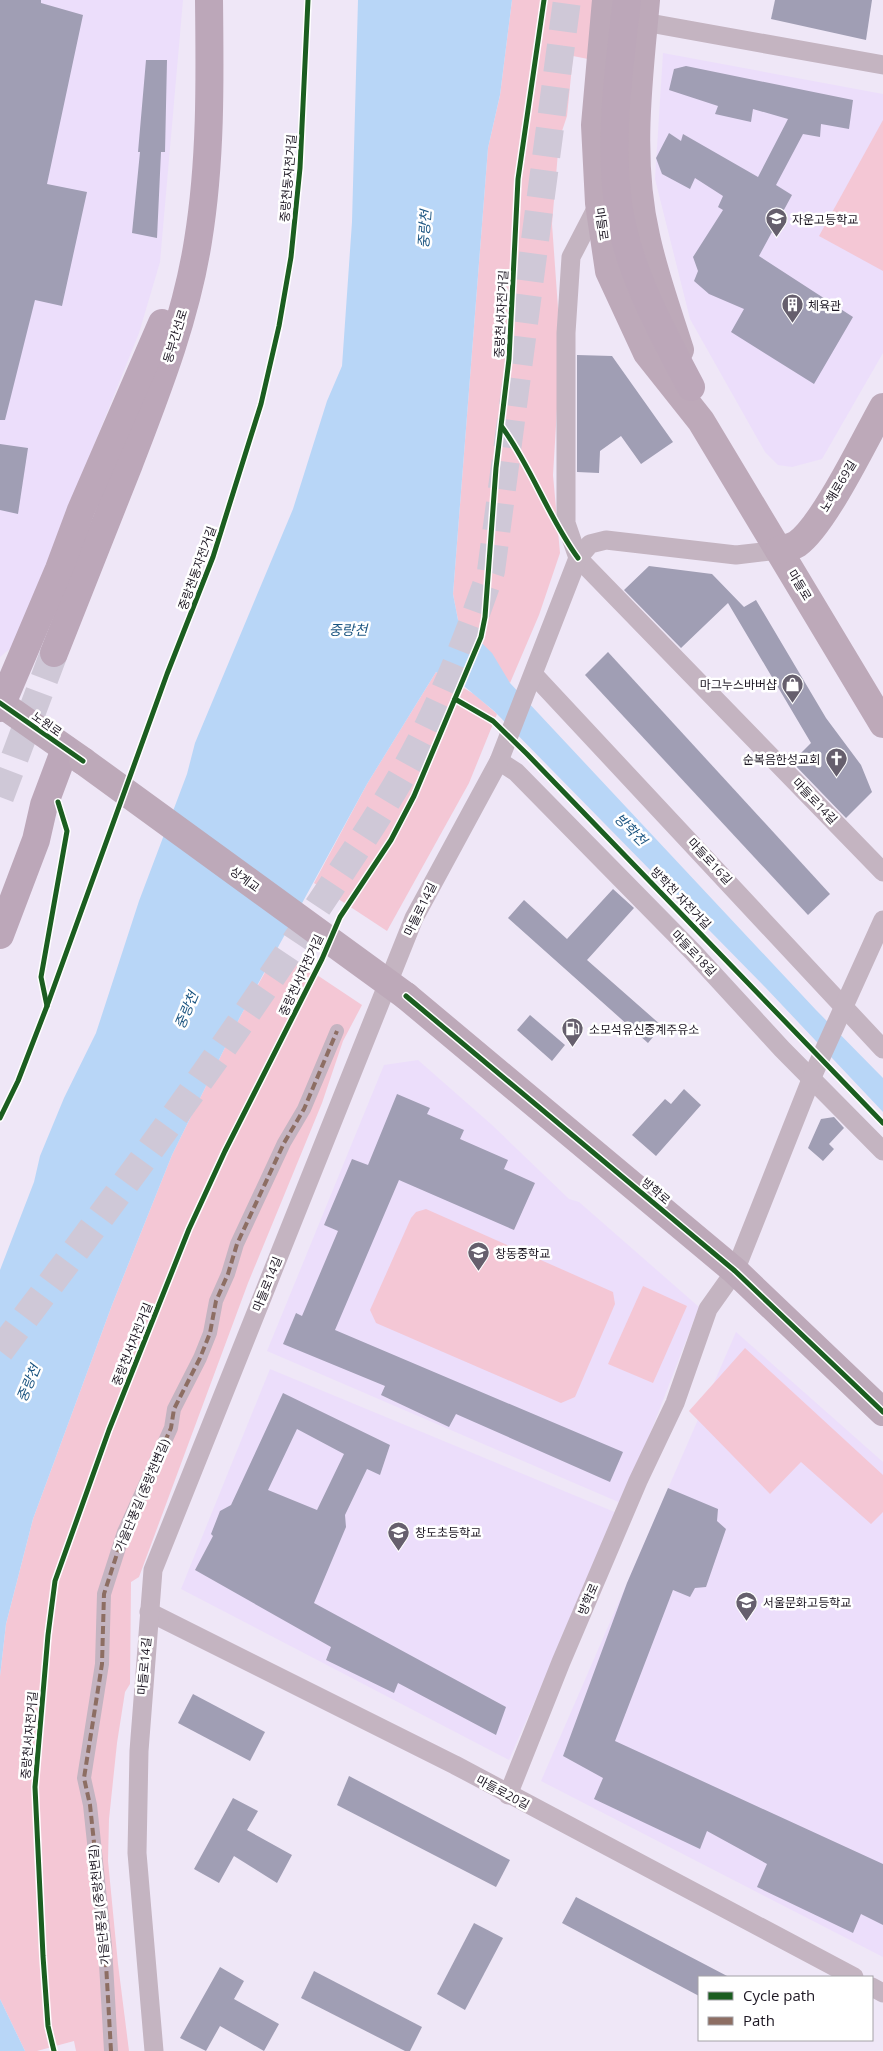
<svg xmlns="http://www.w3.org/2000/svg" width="883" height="2051" viewBox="0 0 883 2051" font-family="'Open Sans','Noto Sans KR',sans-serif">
<rect width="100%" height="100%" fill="#efe7f7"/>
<g fill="#ecdefb">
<polygon points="0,0 183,0 160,262 139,333 80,480 24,637 0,657"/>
<polygon points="663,53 883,94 883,353 822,459 792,467 778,465 765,452 690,319 655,179"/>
<polygon points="418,1060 492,1125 569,1199 579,1202 699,1307 623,1504 267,1351 384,1065"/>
<polygon points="736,1332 883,1462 883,1957 541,1781"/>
<polygon points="270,1369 617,1513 509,1760 181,1589"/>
</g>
<g fill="#f4c7d5">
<polygon points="512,0 593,0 588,59 573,56 567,116 559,140 552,224 558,308 557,409 553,475 560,553 539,615 510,683 458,620 453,594 488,148 500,95"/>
<polygon points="883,120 883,271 819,236"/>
<polygon points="436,672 474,694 497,714 469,783 387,931 314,883 367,784"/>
<polygon points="278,949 362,1005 343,1041 322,1103 248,1283 139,1577 131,1582 130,1684 125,1692 117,1743 109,1819 108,1861 118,1964 129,2051 76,2051 74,2041 37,2051 25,2051 0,1999 0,1676 6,1624 33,1519 112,1305 172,1155 240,1017"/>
<polygon points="426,1209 613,1292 615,1304 575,1397 561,1403 376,1323 370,1310 411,1218 416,1212"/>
<polygon points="643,1286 687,1306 653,1383 608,1364"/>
<polygon points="745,1348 883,1475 883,1512 871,1524 801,1462 770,1494 689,1411"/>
</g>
<g fill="#b8d6f7">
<polygon points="358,0 512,0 500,95 488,148 453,594 458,620 492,653 510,683 816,1010 883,1078 883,1112 765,987 494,711 465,687 436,672 367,784 240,1017 172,1155 112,1305 33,1519 6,1624 0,1676 0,1270 34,1182 40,1156 64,1098 96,1033 139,901 187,774 195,743 293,509 327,401 342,366 352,222"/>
<polygon points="0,1999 25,2051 0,2051"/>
</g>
<g fill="#a09eb4" fill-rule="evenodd">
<polygon points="0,0 41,0 41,3 83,15 47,184 87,192 62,306 35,300 5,420 0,420"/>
<polygon points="775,0 872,0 866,40 771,19"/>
<polygon points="146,60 167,60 165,152 161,152 157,238 132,233 140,152 138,152"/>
<polygon points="686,66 853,100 849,129 821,124 820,137 803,134 776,185 792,195 759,256 853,317 814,384 731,332 744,309 709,294 694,281 698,271 693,257 723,210 718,207 723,196 695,178 690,189 662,174 656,158 669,133 681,141 683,134 758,177 788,119 753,109 751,122 715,114 718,106 669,90 674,69"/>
<polygon points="577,355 612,356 673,442 641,464 621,436 600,451 599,473 577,472"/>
<polygon points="0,444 28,448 18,514 0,510"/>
<polygon points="649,566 712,574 744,607 756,600 826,718 861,765 872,792 846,818 792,762 811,743 728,603 681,648 624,590"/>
<polygon points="608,652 830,894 808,915 585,675"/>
<polygon points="613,889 634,908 587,960 662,1026 648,1043 508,918 524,900 567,939"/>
<polygon points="530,1015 565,1045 552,1061 517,1030"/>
<polygon points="684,1089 701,1105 656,1156 632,1135 665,1099 671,1104"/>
<polygon points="397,1094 430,1108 427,1114 464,1130 460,1139 508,1160 504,1169 535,1183 514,1230 399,1180 335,1330 623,1452 610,1482 456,1414 449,1427 381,1395 385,1386 283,1344 296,1313 302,1316 338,1231 324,1225 352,1159 368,1165"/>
<polygon points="834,1117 844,1128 829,1144 834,1149 823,1161 808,1148 821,1119"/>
<path d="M283 1393 390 1445 380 1475 367 1469 345 1515 346 1527 314 1603 506 1707 496 1735 398 1683 394 1693 326 1660 331 1647 195 1570 213 1536 211 1534 220 1511 231 1505ZM297 1429 344 1454 317 1510 268 1490Z"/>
<polygon points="668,1488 718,1509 717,1521 726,1529 706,1587 695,1588 690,1597 673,1590 615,1741 883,1864 883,1925 861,1914 853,1933 757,1887 767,1864 707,1831 700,1849 594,1799 603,1778 563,1756 627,1583"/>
<polygon points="193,1694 265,1732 250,1761 178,1723"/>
<polygon points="349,1776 510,1860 496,1887 337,1805"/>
<polygon points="233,1798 258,1811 247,1830 292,1855 277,1883 234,1856 219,1883 194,1869"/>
<polygon points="576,1897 729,1977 699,1977 699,1996 562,1923"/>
<polygon points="474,1923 503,1938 465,2010 437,1994"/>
<polygon points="220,1967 244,1981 234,1999 279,2024 264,2051 220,2026 206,2051 180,2038"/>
<polygon points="314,1971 422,2027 410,2051 405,2051 301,1998"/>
</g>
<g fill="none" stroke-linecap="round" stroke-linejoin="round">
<g stroke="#cfc8d7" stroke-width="28" stroke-dasharray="28 14" stroke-linecap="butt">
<polyline points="0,797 54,653"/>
<path d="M0 1351C103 1215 205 1078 299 936 328 890 360 846 388 799 432 728 464 650 491 571L567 0"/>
</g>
<polyline stroke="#c4b4c1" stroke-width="14" points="111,2051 105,1946 90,1805 84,1778 102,1664 104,1594 124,1532 171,1428 174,1409 200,1358 210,1333 216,1301 228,1274 237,1244 284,1143 304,1109 337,1031"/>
<g stroke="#c4b4c1" stroke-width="19">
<polyline points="644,22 883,65"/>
<polyline points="599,203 571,257 566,333 566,523 578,558 883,872"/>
<polyline points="534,675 883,1049"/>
<polyline points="499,761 516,772 693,952 782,1049 883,1151"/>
<polyline points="149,1612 455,1765 854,1977"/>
<polyline points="508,1795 561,1662 638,1481 675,1403 708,1309 735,1271 812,1077 883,920"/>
<polyline points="872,1987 883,1993"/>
<polyline points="154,2051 137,1853 139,1751 153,1570 414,918 499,761 578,558 590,544 606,540 736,555 779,550"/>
</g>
<g stroke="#bda9b9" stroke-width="28">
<polyline points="606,0 595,125 599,203 609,271 647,353 701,421 883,724"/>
<path d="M646 0C639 78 628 158 646 236 654 274 668 312 680 350"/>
<path d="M779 550C785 548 792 547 797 544 824 525 865 439 883 407"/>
<polyline points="0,703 83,761"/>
<polyline points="406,996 735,1271 883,1412"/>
</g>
<g stroke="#bca7b9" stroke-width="28">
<path d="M627 0C619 67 609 137 618 204 627 269 661 330 691 387"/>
<path d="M54 653C79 590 104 527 129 464 157 391 186 318 198 241 211 161 210 81 209 0"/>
<polyline points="0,708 59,569 81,510 162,323"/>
<polyline points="0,935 36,840 44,805 65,749"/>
</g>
<polyline stroke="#bda9b9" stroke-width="28" points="83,761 406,996"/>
<polyline stroke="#8d6e63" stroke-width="4" stroke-dasharray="8 4" stroke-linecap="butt" points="111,2051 105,1946 90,1805 84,1778 102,1664 104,1594 124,1532 171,1428 174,1409 200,1358 210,1333 216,1301 228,1274 237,1244 284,1143 304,1109 337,1031"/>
<defs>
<g id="cycleway">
<path d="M502 427C532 468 548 517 578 558"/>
<polyline points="455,699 493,721 527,754 883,1123"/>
<polyline points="0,703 83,761"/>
<polyline points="406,996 735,1271 883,1412"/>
<polyline points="47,1006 41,977 67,831 58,802"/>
<polyline points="0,1118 18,1081 47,1006 167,674 213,557 261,404 279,326 291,257 300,168 308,0"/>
<polyline points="54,2051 48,2026 43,1956 35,1787 48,1635 55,1581 109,1430 189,1229 225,1151 322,959 340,917 391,840 414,796 481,637 485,617 496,468 509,359 518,179 544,0"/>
</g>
</defs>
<use href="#cycleway" stroke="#fff" stroke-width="8"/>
<use href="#cycleway" stroke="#1b5e20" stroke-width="5"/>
</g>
<defs>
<symbol id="school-pin" viewBox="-11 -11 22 30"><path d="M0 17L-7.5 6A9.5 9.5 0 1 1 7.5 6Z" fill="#665f6d" stroke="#fff"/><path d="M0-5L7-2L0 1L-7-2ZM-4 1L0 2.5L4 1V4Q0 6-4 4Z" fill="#fff"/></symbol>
<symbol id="building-pin" viewBox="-11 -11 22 30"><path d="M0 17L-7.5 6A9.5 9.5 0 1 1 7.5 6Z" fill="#665f6d" stroke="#fff"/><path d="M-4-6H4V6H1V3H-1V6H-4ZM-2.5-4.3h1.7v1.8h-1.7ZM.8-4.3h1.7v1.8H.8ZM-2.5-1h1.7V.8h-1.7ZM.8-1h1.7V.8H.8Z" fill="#fff"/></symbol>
<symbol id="shop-pin" viewBox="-11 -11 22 30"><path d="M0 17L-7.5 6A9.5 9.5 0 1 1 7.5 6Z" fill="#665f6d" stroke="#fff"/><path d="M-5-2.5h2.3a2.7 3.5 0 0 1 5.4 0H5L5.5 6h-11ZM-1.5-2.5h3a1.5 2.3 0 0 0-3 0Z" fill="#fff"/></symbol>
<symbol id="church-pin" viewBox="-11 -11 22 30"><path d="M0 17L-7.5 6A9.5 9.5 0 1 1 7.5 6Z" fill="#665f6d" stroke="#fff"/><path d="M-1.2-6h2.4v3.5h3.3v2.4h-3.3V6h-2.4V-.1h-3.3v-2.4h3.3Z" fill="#fff"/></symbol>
<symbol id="fuel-pin" viewBox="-11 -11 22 30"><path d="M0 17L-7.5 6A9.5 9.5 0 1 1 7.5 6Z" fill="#665f6d" stroke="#fff"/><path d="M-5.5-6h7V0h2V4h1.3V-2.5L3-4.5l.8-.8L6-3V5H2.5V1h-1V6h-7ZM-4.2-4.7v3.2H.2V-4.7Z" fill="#fff"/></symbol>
</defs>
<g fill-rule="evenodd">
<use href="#school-pin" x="764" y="206" width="25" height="34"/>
<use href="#building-pin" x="780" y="292" width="25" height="34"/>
<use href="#shop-pin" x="780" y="672" width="25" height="34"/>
<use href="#church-pin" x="824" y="746" width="25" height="34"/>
<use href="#fuel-pin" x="560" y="1016" width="25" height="34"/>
<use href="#school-pin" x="466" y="1240" width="25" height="34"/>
<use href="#school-pin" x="386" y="1520" width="25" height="34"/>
<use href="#school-pin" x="734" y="1590" width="25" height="34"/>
</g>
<g text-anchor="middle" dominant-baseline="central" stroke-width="5" stroke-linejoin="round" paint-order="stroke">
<g font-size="12" fill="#1c1622" stroke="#fff">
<text transform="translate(288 178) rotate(-85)">중랑천동자전거길</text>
<text transform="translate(602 224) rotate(82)">마들로</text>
<text transform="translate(501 314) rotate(-87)">중랑천서자전거길</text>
<text transform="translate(175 336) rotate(-73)">동부간선로</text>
<text transform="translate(838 486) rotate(-59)">노해로69길</text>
<text transform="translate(197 568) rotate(-70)">중랑천동자전거길</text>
<text transform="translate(800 585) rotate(59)">마들로</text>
<text transform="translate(47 724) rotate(35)">노원로</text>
<text transform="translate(815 801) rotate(46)">마들로14길</text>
<text transform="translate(710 861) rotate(47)">마들로16길</text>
<text transform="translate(245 879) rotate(36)">상계교</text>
<text transform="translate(681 898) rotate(46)">방학천 자전거길</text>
<text transform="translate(420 909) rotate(-64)">마들로14길</text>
<text transform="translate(694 953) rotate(46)">마들로18길</text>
<text transform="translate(301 975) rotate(-65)">중랑천서자전거길</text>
<text transform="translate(656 1191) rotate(40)">방학로</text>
<text transform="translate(267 1284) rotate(-68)">마들로14길</text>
<text transform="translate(132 1344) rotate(-68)">중랑천서자전거길</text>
<text transform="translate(142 1495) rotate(-67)">가을단풍길 (중랑천변길)</text>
<text transform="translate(588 1599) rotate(-67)">방학로</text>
<text transform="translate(144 1666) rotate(-85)">마들로14길</text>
<text transform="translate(29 1735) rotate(-85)">중랑천서자전거길</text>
<text transform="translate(503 1792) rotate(28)">마들로20길</text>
<text transform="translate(99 1905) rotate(-96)">가을단풍길 (중랑천변길)</text>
</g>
<g font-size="12" fill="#1c1622" stroke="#fff" text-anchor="start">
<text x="792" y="219">자운고등학교</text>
<text x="808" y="305">체육관</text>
<text x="777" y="684" text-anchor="end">마그누스바버샵</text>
<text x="820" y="759" text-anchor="end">순복음한성교회</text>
<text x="589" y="1029">소모석유신중계주유소</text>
<text x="495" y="1253">창동중학교</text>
<text x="415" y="1532">창도초등학교</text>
<text x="763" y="1602">서울문화고등학교</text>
</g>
<g font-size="14" font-style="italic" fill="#1c5581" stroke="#fff">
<text transform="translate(424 229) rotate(-86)">중랑천</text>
<text x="348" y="629">중랑천</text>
<text transform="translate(631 829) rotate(45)">방학천</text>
<text transform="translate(186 1010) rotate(-67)">중랑천</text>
<text transform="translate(28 1383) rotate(-67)">중랑천</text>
</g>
</g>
<rect x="698" y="1976" width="175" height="65" fill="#ffffff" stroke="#a4a2a7"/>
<rect x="708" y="1992" width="25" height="8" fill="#1b5e20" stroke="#a4a2a7"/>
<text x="743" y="2001" font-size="15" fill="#1c1622">Cycle path</text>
<rect x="708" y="2017" width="25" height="8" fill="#8d6e63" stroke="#a4a2a7"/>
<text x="743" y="2026" font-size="15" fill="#1c1622">Path</text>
</svg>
